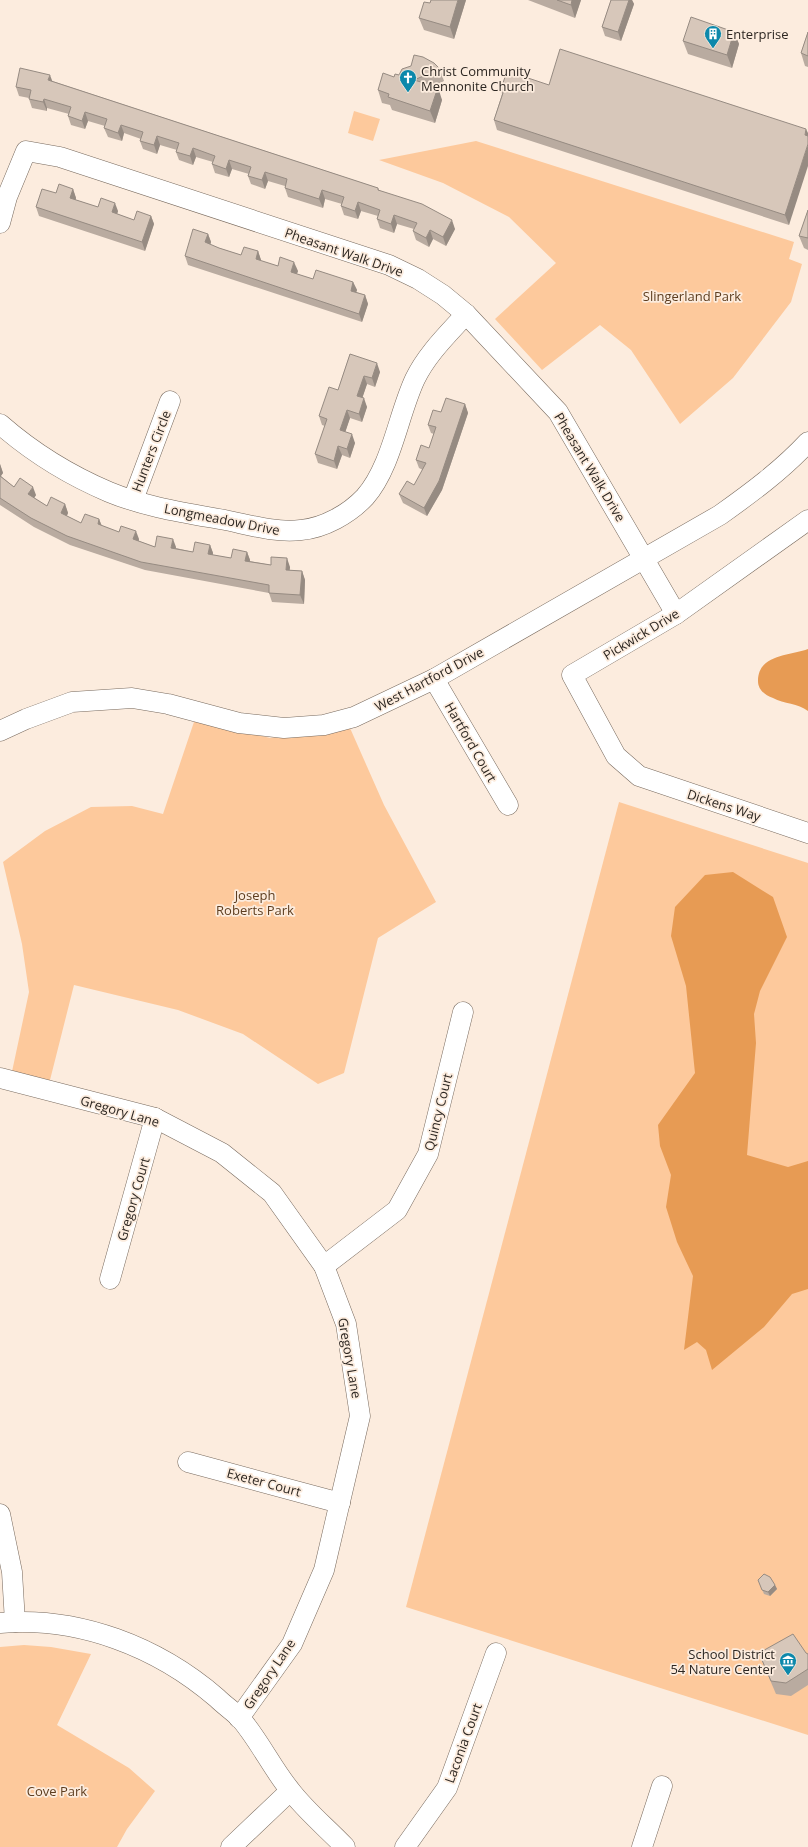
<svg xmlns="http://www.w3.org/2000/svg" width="808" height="1847" viewBox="0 0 808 1847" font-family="'Open Sans',sans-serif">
<rect width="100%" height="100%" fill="#fcecde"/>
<g fill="#fdc99c">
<polygon points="354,111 380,119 373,141 348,133"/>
<polygon points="476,141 794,242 789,259 802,264 791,302 733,378 680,424 631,350 600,325 542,370 495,319 556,263 509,217 443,183 379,160"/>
<polygon points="195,719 270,738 350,728 384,805 436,902 378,938 344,1073 318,1084 243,1034 178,1010 74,985 49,1084 10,1081 29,992 22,944 3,862 45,831 91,807 132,806 163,814"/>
<polygon points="619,802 808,863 808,1735 406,1607"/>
<polygon points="24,1645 51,1647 91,1654 57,1725 129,1768 155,1791 127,1829 117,1847 0,1847 0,1647"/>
</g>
<g fill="#e79b54">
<path d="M808 649V711C798 703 784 704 773 698 765 695 758 690 758 681 758 654 790 656 808 649Z"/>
<polygon points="733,872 773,897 787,937 760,991 754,1014 756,1043 747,1155 788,1167 808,1161 808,1289 792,1294 764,1327 712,1370 706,1350 697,1342 684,1350 693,1276 677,1242 666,1207 671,1175 660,1146 658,1125 695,1073 686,986 671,936 675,907 705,875"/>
</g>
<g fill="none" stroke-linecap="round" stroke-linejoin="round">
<defs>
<g id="minor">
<polyline points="0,223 7,197 26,151 60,157 389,265 418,279 443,295 466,314 558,412 676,614"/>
<path d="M0 424C32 452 69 475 109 492 145 507 186 513 225 520 250 525 275 533 301 530 324 528 349 514 365 497 392 466 398 415 415 379 427 354 448 334 466 314"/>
<polyline points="133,500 170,401"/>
<polyline points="808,520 676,614 572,675 616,756 639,776 808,833"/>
<polyline points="434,679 508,805"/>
<path d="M0 731 26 719 72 702 132 698 168 704 239 723 284 728 324 725 354 717 434 679 720 515C751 493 782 470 808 442"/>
<polyline points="0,1078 155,1118 222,1153 272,1193 324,1266 346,1324 360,1416 324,1570 292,1644 239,1718"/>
<polyline points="324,1266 397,1210 428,1154 463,1012"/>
<polyline points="110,1279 155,1118"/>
<polyline points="188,1462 340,1503"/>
<polyline points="0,1514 12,1572 15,1622"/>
<path d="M0 1623C79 1616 158 1647 217 1698 224 1705 233 1711 240 1718 259 1740 272 1768 290 1790 306 1811 327 1828 345 1847"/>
<polyline points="231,1847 290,1791"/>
<polyline points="405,1847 447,1788 496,1653"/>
<polyline points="642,1847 662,1786"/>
</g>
</defs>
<use href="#minor" stroke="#786a5e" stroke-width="21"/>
<use href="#minor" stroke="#fff" stroke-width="20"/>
</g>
<g fill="#b9aba0">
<polygon points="466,0 454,39 424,30 419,18"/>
<polygon points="528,0 581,0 575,18"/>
<polygon points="611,0 632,0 634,4 621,41 605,36 602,27"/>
<polygon points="734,32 739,44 732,68 688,54 683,41"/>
<polygon points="808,32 808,67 805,66 801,53"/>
<polygon points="440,69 444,81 434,86 442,100 435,123 392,110 390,105 382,103 378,90 394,77 399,75"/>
<polygon points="52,81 378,188 379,190 455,229 446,246 433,239 429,247 416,240 413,231 414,229 397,224 394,233 380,228 377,219 378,216 361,211 358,219 344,215 341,206 342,204 325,199 323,208 288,197 285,188 285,186 268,181 265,189 251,184 248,176 249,174 232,169 229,177 215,173 212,164 213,162 196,157 193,165 179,160 176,152 177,150 160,145 157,154 143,149 140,141 141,139 124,133 122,141 108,137 104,128 105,126 88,121 85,129 71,125 68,116 69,114 47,108 47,111 32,108 29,99 29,98 19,96 16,87"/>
<polygon points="549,85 806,129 789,225 497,130 494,120 502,94 501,89"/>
<polygon points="73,189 76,198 76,200 98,207 118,211 117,214 134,220 151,216 154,224 145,251 39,216 36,207 56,193"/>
<polygon points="808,210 808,250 804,248 799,236"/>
<polygon points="208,234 211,242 210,245 219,248 241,255 258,251 261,260 261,261 278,266 298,271 297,274 313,279 353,282 357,290 356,292 365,295 368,304 362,322 188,265 185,256"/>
<polygon points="350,354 380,372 375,387 367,384 362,398 367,407 362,422 350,418 345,432 355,443 350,458 342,455 337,469 318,463 315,454 325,426 322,425 319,416 338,390"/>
<polygon points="465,404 468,413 442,490 427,516 403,503 399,494 414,485 423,470 419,468 416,460 429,448 434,434 431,433 428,425 441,412"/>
<polygon points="0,464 3,473 1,476 14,487 36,495 34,498 47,506 65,504 68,513 67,516 81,523 99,519 102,526 139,539 139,541 155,547 176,547 176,548 193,552 210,545 213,553 213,555 231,558 247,552 250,560 250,561 271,565 290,567 289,570 302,571 305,580 304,604 272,602 269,593 145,570 70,545 34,527 0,505"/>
<polygon points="758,1580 775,1585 777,1589 770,1596 764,1594"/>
<polygon points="759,1653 808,1654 808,1685 791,1696 776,1694 764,1666"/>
</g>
<g fill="#968b82">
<polygon points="458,0 466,0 454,39 450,27"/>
<polygon points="572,0 581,0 575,18 571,5"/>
<polygon points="629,0 632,0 634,4 621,41 618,32"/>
<polygon points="734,32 739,44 732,68 727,55"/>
<polygon points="50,75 53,83 48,80"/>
<polygon points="438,87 442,100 435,123 430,111"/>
<polygon points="44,99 47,108 47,111 43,102"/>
<polygon points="85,112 88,121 85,129 82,121"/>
<polygon points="121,125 124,133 122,141 118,133"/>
<polygon points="806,129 808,133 808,144 805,135"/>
<polygon points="157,136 160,145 157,154 154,145"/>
<polygon points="808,144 808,166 789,225 785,215"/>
<polygon points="193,148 196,157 193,165 190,156"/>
<polygon points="229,160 232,169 229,177 226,169"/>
<polygon points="265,172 268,181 265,189 262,180"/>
<polygon points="73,189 76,198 74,206 70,198"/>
<polygon points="322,190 325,199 323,208 319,199"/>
<polygon points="358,202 361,211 358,219 355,211"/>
<polygon points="115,203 118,211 115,221 112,212"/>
<polygon points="394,215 397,224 394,233 391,224"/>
<polygon points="151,216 154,224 145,251 142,242"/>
<polygon points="452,220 455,229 446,246 443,237"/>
<polygon points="430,230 433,239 429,247 426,238"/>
<polygon points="208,234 211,242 208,251 205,242"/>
<polygon points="258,251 261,260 259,267 256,259"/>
<polygon points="294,262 298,271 294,280 291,272"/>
<polygon points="353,282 357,290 354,299 351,291"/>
<polygon points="365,295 368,304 362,322 359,314"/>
<polygon points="377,363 380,372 375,387 372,378"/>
<polygon points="364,376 367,384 360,405 357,396"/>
<polygon points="364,398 367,407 362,422 359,414"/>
<polygon points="465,404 468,413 442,490 427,516 424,508"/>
<polygon points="347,410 350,418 343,439 340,430"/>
<polygon points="352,434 355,443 350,458 347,449"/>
<polygon points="338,446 342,455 337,469 334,461"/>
<polygon points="0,464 3,473 0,477"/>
<polygon points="33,487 36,495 31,503 28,494"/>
<polygon points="65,504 68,513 64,521 61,513"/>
<polygon points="99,519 102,527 98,524"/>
<polygon points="136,531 139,539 136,548 133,539"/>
<polygon points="173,539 176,547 174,556 171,548"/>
<polygon points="210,545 213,553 211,562 208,554"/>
<polygon points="247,552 250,560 249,569 245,561"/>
<polygon points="287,558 290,567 289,579 286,570"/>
<polygon points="302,571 305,580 304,604 300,595"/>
<polygon points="775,1585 777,1589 770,1596 768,1592"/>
</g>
<g fill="#d7c7ba" stroke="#968b82">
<polygon points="431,0 458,0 450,27 419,18 424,2 430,3"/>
<polygon points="557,0 572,0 571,5"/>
<polygon points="611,0 629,0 618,32 602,27"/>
<polygon points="691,17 734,32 727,55 683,41"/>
<polygon points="808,32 808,56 801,53"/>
<polygon points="560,49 806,129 805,135 808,136 808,144 785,215 494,120 504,90 501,89 507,71 549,85"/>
<polygon points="414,55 423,57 434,63 440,69 414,80 438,87 430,111 388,97 389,94 378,90 383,73 394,77 395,74 399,75 402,69 411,66"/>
<polygon points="20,68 50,75 48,80 378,188 378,190 422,204 452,220 443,237 430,230 426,238 413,231 417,223 394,215 391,224 377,219 380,210 358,202 355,211 341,206 344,197 322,190 319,199 285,188 287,179 265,172 262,180 248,176 251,167 229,160 226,169 212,164 215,156 193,148 190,156 176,152 179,143 157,136 154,145 140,141 143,132 121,125 118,133 104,128 107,119 85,112 82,121 68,116 71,107 44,99 43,102 29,99 31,90 16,87"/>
<polygon points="59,184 73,189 70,198 98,207 101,198 115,203 112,212 134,220 137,211 151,216 142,242 36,207 42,189 56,193"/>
<polygon points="808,210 808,238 799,236"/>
<polygon points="193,229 208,234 205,242 219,248 241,255 244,247 258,251 256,259 278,266 280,257 294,262 291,272 313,279 316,270 353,282 351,291 365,295 359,314 185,256"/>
<polygon points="350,354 377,363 372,378 364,376 357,396 364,398 359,414 347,410 340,430 352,434 347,449 338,446 334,461 315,454 327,419 319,416 329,387 338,390"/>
<polygon points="446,398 465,404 439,481 424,508 399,494 407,481 414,485 426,463 416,460 421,445 429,448 436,427 428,425 433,410 441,412"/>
<polygon points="0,476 14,487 20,478 33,487 28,494 47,506 51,497 65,504 61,513 81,523 85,514 99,519 98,524 119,532 121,526 136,531 133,539 155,547 157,536 173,539 171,548 193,552 195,542 210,545 208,554 231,558 233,549 247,552 245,561 271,565 271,557 287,558 286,570 302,571 300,595 269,593 269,585 141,562 67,536 31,518 0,498"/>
<polygon points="764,1574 770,1577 775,1585 768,1592 762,1590 758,1580"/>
<polygon points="793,1634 806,1653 808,1654 808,1669 786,1683 771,1681 759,1653"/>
</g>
<defs>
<symbol id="building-pin" viewBox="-11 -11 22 30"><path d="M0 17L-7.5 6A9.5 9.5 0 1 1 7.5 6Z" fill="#0c88ab" stroke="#fcecde"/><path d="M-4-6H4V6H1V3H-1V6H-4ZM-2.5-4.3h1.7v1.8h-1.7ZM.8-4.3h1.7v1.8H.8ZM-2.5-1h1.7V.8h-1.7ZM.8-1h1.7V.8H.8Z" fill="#fff"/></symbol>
<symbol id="church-pin" viewBox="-11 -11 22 30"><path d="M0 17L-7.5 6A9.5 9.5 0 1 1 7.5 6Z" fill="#0c88ab" stroke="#fcecde"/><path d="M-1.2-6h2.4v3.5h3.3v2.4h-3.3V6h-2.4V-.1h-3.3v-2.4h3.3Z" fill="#fff"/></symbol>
<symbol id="museum-pin" viewBox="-11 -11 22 30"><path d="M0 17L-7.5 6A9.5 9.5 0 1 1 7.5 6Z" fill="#0c88ab" stroke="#fcecde"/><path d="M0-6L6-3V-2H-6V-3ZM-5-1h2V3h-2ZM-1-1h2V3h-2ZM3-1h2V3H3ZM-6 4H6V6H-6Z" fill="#fff"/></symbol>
</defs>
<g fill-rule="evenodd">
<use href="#building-pin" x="703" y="24" width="20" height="27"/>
<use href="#church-pin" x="398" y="68" width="20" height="27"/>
<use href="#museum-pin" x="778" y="1651" width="20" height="27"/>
</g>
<g text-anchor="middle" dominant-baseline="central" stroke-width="3.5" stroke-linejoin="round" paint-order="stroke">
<g font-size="13" fill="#2d2722" stroke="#fcecde" text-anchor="start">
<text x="726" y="34">Enterprise</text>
<text x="421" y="71">Christ Community<tspan x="421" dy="15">Mennonite Church</tspan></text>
<text x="775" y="1654" text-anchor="end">School District<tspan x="775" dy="15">54 Nature Center</tspan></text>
</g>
<g font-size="13" fill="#2d2722" stroke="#fcecde">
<text transform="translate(344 252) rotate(19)">Pheasant Walk Drive</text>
<text transform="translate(151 451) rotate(-69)">Hunters Circle</text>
<text transform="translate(590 467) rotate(59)">Pheasant Walk Drive</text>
<text transform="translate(222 519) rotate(11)">Longmeadow Drive</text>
<text transform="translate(641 634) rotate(-31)">Pickwick Drive</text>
<text transform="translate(429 679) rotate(-28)">West Hartford Drive</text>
<text transform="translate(471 742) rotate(60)">Hartford Court</text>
<text transform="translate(724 805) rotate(18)">Dickens Way</text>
<text transform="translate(120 1111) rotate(16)">Gregory Lane</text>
<text transform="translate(438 1112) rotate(-76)">Quincy Court</text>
<text transform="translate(133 1199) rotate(-74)">Gregory Court</text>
<text transform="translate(350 1358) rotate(80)">Gregory Lane</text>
<text transform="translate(264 1482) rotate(15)">Exeter Court</text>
<text transform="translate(269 1674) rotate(-56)">Gregory Lane</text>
<text transform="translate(463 1743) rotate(-70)">Laconia Court</text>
</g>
<g font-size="13" fill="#5d3d1f" stroke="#fcecde">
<text x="692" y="296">Slingerland Park</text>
<text x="255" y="895">Joseph<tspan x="255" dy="15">Roberts Park</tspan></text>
<text x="57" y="1791">Cove Park</text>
</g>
</g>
</svg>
